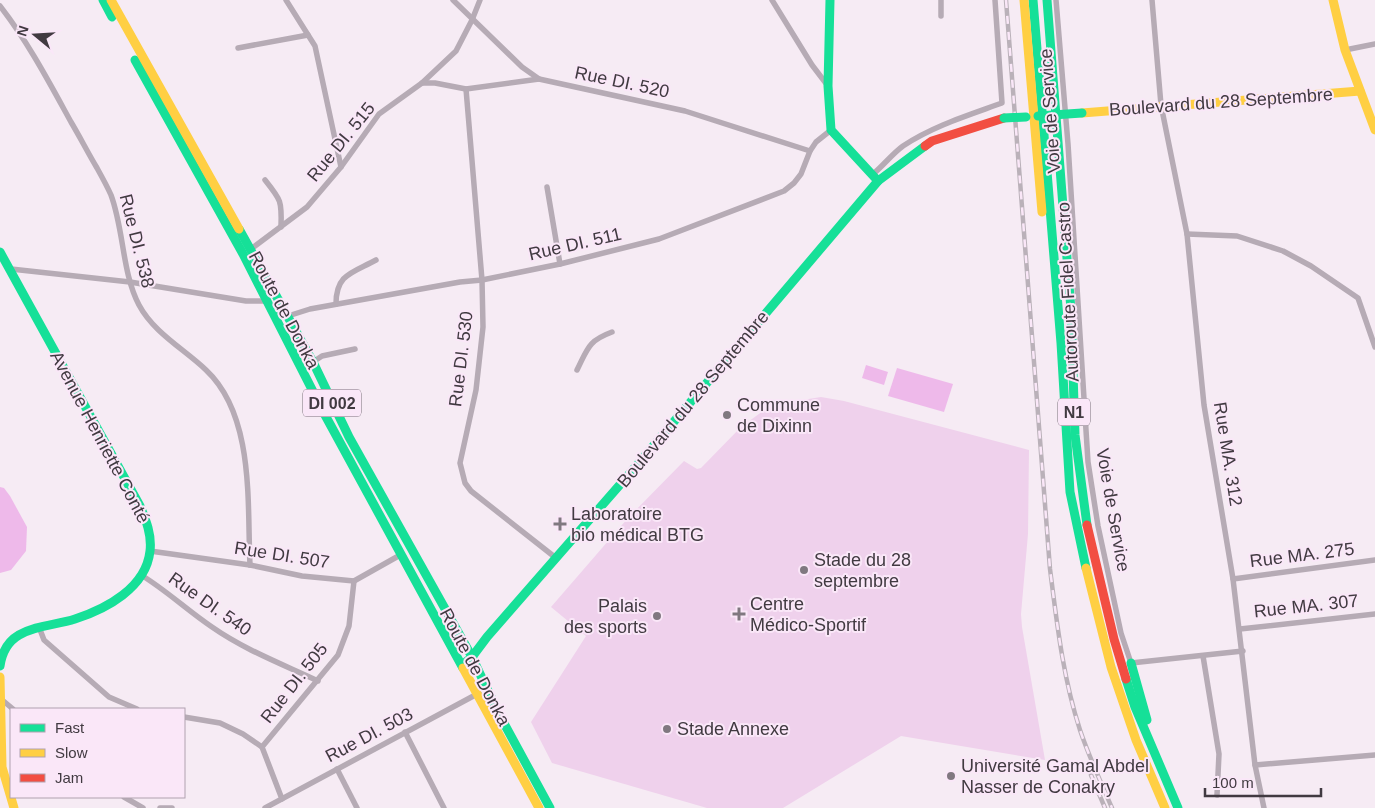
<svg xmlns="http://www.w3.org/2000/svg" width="1375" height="808" viewBox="0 0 1375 808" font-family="Helvetica,sans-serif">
<rect width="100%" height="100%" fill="#f6ebf4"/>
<polygon fill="#efd1ec" points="821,397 844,401 1029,450 1028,534 1021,614 1022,627 1045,760 901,736 783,808 707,808 552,763 531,722 586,636 551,607 628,518 684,461 697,469 701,468 741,427 771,405"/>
<g fill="#eeb9ea">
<polygon points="866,365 888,372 884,385 862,378"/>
<polygon points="897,368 953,384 944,412 888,396"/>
<polygon points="0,487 4,488 10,496 27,527 26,551 11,570 0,573"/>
</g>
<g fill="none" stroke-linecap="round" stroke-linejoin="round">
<g stroke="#b6abb5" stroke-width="5.5">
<polyline points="286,0 315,46 341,167"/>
<polyline points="453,0 522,67 539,79 685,111 810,151"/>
<polyline points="772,0 812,65 828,86"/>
<polyline points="1056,0 1068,144 1088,462 1098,526 1121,633 1131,663 1243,651"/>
<polyline points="1152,0 1161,105 1187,234 1204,405 1233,579 1255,765 1264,808"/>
<path d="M0 6C28 42 49 82 71 122 80 137 88 153 97 168 102 177 107 186 111 195 124 230 122 273 139 305 154 333 184 349 206 370 255 416 247 504 250 565"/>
<polyline points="941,16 941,0"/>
<polyline points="238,48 308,35"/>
<polyline points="1345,50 1375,44"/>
<polyline points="422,83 435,83 466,89 539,79"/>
<polyline points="466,89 482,280 483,327 476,390 460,463 465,483 471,491 556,558"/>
<path d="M872 175C883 166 892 154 903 146 933 126 969 115 1002 103L995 0"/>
<path d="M265 180C281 200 282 201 281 227"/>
<polyline points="547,187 560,264"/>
<polyline points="1187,234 1237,236 1283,251 1311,266 1358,298 1375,347"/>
<polyline points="251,249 307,207 341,167 379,114 422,83 456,51 472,20 480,0"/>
<polyline points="11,269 130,282 246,301 268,301"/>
<path d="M336 304C336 274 352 273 376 260"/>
<polyline points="288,316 310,309 460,282 482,280 560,264 659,239 784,191 794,183 801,174 810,151 816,142 831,130"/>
<polyline points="313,362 322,356 355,349"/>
<path d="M577 370C588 348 588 341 612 332"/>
<polyline points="150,551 250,565 302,576 354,581 402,554"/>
<path d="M141 575C166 590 188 611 212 627 245 650 282 664 318 681"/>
<polyline points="1233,579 1375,560"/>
<polyline points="39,627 44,640 109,697 137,709"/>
<polyline points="1240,629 1375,614"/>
<polyline points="1203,656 1219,754 1217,795"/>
<polyline points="1,699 13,709"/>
<polyline points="184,717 220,723 243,734 262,747"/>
<polyline points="405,732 444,808"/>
<polyline points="1255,765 1375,755"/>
<polyline points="337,769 357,808"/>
<polyline points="124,797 143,808"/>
<polyline points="282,799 262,747 338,655 349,626 354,581"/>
<polyline points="160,808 172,808"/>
<polyline points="265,808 479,693"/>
</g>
<g stroke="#16e098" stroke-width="9">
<polyline points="103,0 112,17"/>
<polyline points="830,0 828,86 831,130 878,181"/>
<polyline points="1033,0 1061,343 1070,492 1086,568"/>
<polyline points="1047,0 1071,310 1075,435 1087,525"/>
<polyline points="135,60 243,254 325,415 463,668"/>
<polyline points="239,229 313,362 349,437 472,657 499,714 550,808"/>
<path d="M0 252 140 506C146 520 152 535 150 551 146 588 106 609 75 619 57 625 36 625 19 635 7 642 2 652 0 666"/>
<polyline points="1131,663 1147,720"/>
<polyline points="462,665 472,657 487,637 638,464 878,181 925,146"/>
<polyline points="1126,679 1135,707 1178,808"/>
</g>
<g stroke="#ffcf43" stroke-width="9">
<polyline points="111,0 239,229"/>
<polyline points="1024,0 1042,212"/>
<polyline points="1333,0 1345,50 1375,130"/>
<polyline points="1082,113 1360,91"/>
<polyline points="1086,568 1111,667 1136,740 1165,808"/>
<polyline points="463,668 539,808"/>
<polyline points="0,677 2,767 14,808"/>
</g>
<g stroke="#f24e42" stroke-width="9">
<polyline points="925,146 932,141 1004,118"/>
<polyline points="1087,525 1114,639 1126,679"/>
</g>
<defs>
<g id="rail">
<path d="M1006 0 1050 569C1057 624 1063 678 1080 730 1089 757 1101 782 1112 808"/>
<polyline points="1091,775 1105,808"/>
</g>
</defs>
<use href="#rail" stroke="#bab1b9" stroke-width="4.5"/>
<use href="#rail" stroke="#fae7f8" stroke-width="2.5" stroke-dasharray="8" stroke-linecap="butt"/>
<g stroke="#16e098" stroke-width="9">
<polyline points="1038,116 1082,113"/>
<polyline points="1004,118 1026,117"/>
</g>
</g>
<g fill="#807880" stroke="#fae7f8" stroke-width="2">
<circle cx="727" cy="415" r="5"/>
<path d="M557.5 516.5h5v5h5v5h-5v5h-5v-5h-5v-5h5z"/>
<circle cx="804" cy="570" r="5"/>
<path d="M736.5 606.5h5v5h5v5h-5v5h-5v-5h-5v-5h5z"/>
<circle cx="657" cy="616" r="5"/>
<circle cx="667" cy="729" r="5"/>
<circle cx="951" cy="776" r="5"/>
</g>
<g text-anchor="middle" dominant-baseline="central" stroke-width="4" stroke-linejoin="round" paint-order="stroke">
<g fill="#fae7f8" stroke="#786e78" stroke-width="1">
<rect x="303" y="389.5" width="58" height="27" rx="4"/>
<rect x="1058" y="398.5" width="32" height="27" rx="4"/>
</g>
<g font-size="16" font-weight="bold" fill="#413a41">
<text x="332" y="403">DI 002</text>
<text x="1074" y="412">N1</text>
</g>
<g font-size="18" fill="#413a41" stroke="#fae7f8">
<text transform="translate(622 82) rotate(12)">Rue DI. 520</text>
<text transform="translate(1221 102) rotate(-4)">Boulevard du 28 Septembre</text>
<text transform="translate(1050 111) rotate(-94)">Voie de Service</text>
<text transform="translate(341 142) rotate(-51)">Rue DI. 515</text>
<text transform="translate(137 241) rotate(76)">Rue DI. 538</text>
<text transform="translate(575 244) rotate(-13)">Rue DI. 511</text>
<text transform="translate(1068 292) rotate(-93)">Autoroute Fidel Castro</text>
<text transform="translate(284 310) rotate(62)">Route de Donka</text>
<text transform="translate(461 359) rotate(-83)">Rue DI. 530</text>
<text transform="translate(693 399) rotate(-50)">Boulevard du 28 Septembre</text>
<text transform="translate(100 437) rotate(62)">Avenue Henriette Conté</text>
<text transform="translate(1228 454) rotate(81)">Rue MA. 312</text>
<text transform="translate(1113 510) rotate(80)">Voie de Service</text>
<text transform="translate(282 555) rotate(9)">Rue DI. 507</text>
<text transform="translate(1302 555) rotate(-7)">Rue MA. 275</text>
<text transform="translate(210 604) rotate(35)">Rue DI. 540</text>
<text transform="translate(1306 606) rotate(-6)">Rue MA. 307</text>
<text transform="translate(475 667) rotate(62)">Route de Donka</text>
<text transform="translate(294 683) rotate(-52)">Rue DI. 505</text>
<text transform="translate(369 735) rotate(-28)">Rue DI. 503</text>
</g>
<g font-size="18" fill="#413a41" stroke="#fae7f8" text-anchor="start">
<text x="737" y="405">Commune<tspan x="737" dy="21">de Dixinn</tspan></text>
<text x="571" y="514">Laboratoire<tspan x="571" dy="21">bio médical BTG</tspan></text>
<text x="814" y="560">Stade du 28<tspan x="814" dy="21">septembre</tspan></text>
<text x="750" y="604">Centre<tspan x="750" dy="21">Médico-Sportif</tspan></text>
<text x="647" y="606" text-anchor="end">Palais<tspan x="647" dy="21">des sports</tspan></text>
<text x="677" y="729">Stade Annexe</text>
<text x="961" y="766">Université Gamal Abdel<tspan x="961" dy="21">Nasser de Conakry</tspan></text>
</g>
</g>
<rect x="10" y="708" width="175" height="90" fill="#fae7f8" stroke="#b0a2af"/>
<rect x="20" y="724" width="25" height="8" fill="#16e098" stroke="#b0a2af"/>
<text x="55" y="733" font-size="15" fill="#413a41">Fast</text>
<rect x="20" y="749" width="25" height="8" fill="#ffcf43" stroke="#b0a2af"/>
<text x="55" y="758" font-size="15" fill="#413a41">Slow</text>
<rect x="20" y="774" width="25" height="8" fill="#f24e42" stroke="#b0a2af"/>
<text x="55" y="783" font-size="15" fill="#413a41">Jam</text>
<g transform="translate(35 35) rotate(288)" stroke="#fae7f8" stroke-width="4" paint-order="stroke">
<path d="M0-4L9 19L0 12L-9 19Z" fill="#413a41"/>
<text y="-8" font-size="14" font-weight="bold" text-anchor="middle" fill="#413a41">N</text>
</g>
<path d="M1205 788v8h116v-8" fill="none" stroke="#413a41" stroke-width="2.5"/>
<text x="1212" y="788" font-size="15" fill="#413a41" stroke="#fae7f8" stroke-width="4" paint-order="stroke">100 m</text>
</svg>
